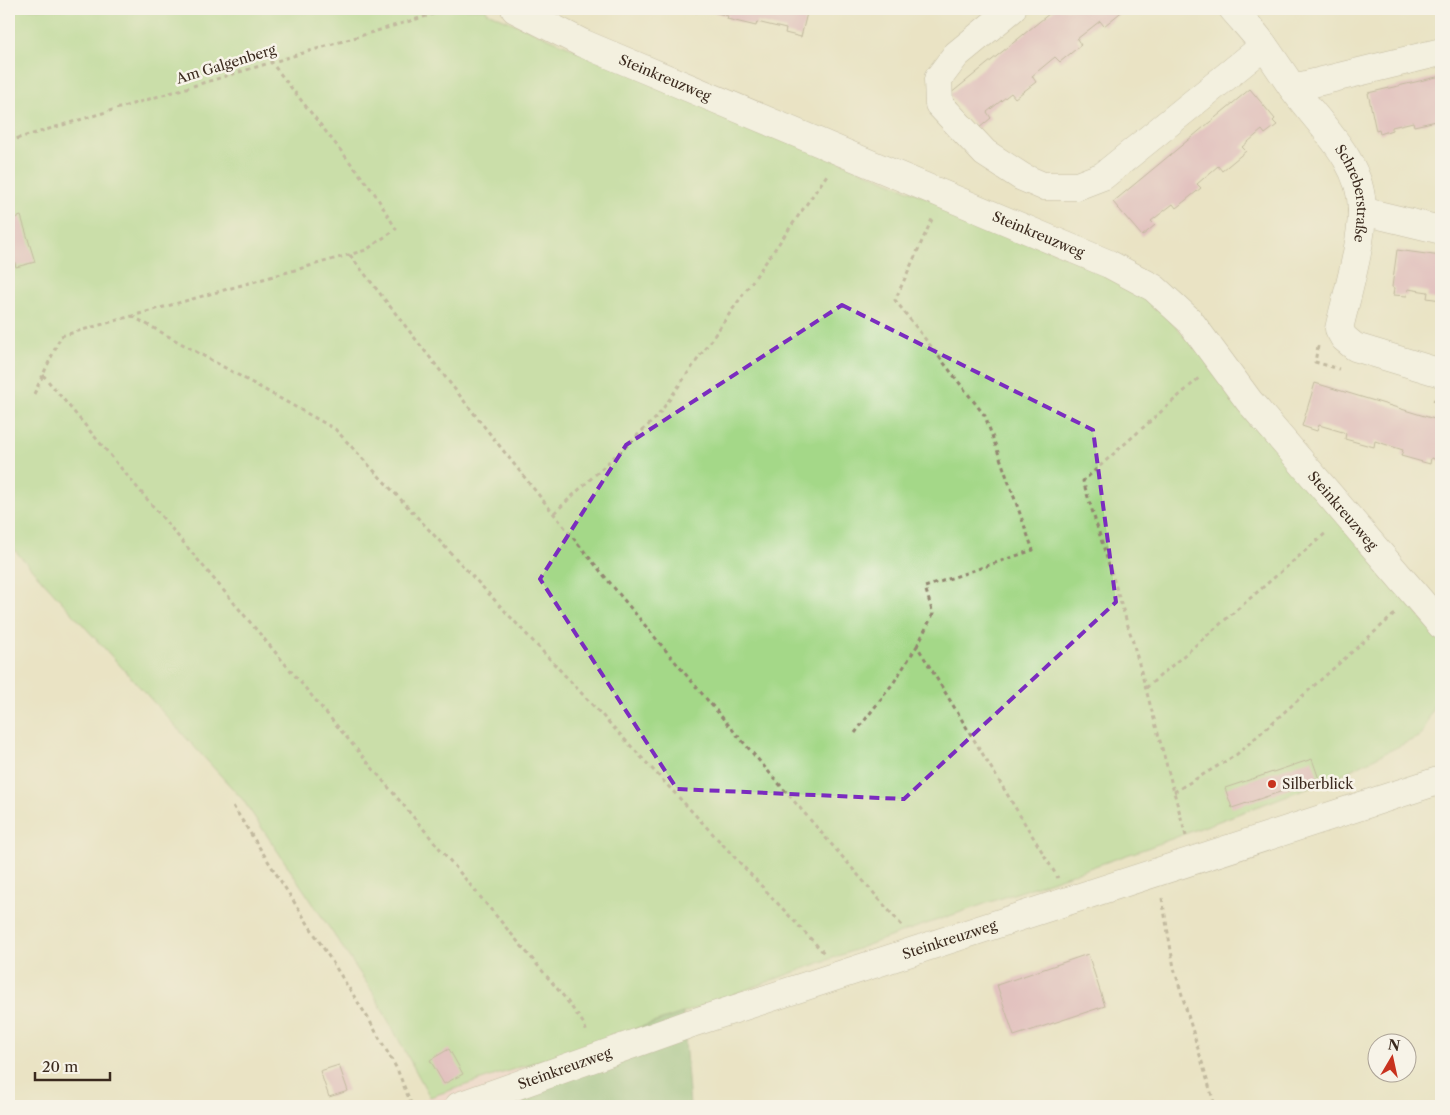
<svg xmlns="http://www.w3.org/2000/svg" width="1450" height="1115" viewBox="0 0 1450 1115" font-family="'Libre Caslon Text',serif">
<rect width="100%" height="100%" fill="#f7f3e8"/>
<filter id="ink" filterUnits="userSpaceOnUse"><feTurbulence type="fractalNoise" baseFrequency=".02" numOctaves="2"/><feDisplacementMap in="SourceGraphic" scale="10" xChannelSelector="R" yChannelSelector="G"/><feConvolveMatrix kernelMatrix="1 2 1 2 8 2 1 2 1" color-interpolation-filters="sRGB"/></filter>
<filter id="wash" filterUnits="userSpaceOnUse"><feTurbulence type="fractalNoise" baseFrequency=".0096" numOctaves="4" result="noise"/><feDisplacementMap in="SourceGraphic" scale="20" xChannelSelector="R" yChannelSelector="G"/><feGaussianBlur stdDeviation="1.12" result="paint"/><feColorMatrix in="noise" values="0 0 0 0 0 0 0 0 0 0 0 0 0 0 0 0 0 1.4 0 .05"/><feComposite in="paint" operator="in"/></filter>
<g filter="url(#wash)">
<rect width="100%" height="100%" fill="#eae3c4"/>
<polygon fill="#f7cfd4" points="527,1066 524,1106 404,1106 430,1097"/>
<polygon fill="#a4d888" stroke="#708153" points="9,9 486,9 487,12 1091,267 1146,296 1213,365 1441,642 1441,687 1422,735 1336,777 1150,847 906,931 683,1013 430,1097 372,991 243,800 9,544"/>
<polygon fill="#83b874" stroke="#5f7149" points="683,1013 690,1106 524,1106 527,1066"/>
<g id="blocks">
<g fill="#da9ab9">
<polygon points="682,9 698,9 697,13"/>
<polygon points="702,9 808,9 801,37 785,33 786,29 757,22 756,26 727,19 728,16"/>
<polygon points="1055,9 1125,9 1104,26 1100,21 1077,39 1081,45 1060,62 1055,57 1032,76 1036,82 1015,98 1011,93 987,112 991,118 978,129 950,94"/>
<polygon points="1441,76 1441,120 1414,126 1413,122 1392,127 1392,130 1380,134 1379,130 1376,131 1368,93"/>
<polygon points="1250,89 1275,119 1273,121 1277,125 1265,134 1262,130 1242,147 1246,151 1222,171 1218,166 1197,184 1201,188 1176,208 1173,204 1151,221 1155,225 1142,236 1113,202"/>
<polygon points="21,216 35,262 16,267 9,242 9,220"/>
<polygon points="1397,250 1441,256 1441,300 1427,298 1428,292 1408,289 1407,296 1393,295 1394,288 1392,287"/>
<polygon points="1315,383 1441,421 1441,461 1431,458 1430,464 1401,456 1403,450 1375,441 1374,447 1345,439 1346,433 1319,425 1317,431 1302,426"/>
<polygon points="1312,759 1319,779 1232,808 1225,788"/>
<polygon points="1088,954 1105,1006 1014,1036 997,985"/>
<polygon points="449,1049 463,1074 444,1084 430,1060"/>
<polygon points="339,1065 348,1091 329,1097 320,1071"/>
</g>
</g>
</g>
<g filter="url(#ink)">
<use href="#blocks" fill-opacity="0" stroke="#928671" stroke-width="1"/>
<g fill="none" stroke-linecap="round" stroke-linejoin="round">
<defs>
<g id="minor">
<path id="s1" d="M515 9 582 43 1109 264 1154 288 1189 320 1249 401 1441 625"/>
<polyline points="1012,9 956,55 938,79 939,104 985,153 1022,177 1043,186 1077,186 1103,176 1264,46"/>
<path id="s2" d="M1233 9C1243 21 1255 33 1264 46 1274 60 1283 74 1292 87 1319 125 1362 160 1362 210 1362 245 1347 294 1339 329L1344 338 1355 347 1441 373"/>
<polyline points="1293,88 1441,52"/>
<polyline points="1362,211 1441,230"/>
<path id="s3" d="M459 1106 692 1023 1441 780"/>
</g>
</defs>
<use href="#minor" stroke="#928671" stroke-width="29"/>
<g stroke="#928671" stroke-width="3" stroke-dasharray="4 4" stroke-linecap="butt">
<polyline points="9,141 450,9"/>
<path d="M350 255C445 377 540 499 639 618 725 723 815 825 904 928"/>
<polyline points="132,316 335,429 824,953"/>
<polyline points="1318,346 1315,362 1339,369"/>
<polyline points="43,375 565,998 584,1024 587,1033"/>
<polyline points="34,394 61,336 366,250 396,229 375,194 271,62"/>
<polyline points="1433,400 1441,403"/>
<polyline points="554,513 657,417 827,175"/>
<polyline points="917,646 933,614 925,587 1033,550 985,416 895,300 933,217"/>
<polyline points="1146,688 1327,532"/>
<polyline points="855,733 894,682 917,646 1058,878"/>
<polyline points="1174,792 1236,755 1397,612"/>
<polyline points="233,806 368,1018 397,1069 412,1106"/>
<polyline points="1186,836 1133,642 1083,481 1200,377"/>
<polyline points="1162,898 1174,968 1215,1106"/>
</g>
<use href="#minor" stroke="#fff" stroke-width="28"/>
</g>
</g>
<path d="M0 0H1450V1115H0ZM842 305 1093 430 1116 602 904 799 677 789 540 579 626 445Z" fill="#eae3c4" fill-opacity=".55" fill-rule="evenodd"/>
<path fill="none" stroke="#7b2cbf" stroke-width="4" stroke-dasharray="10 6" stroke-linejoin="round" d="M842 305 1093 430 1116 602 904 799 677 789 540 579 626 445Z"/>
<circle fill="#c8321e" stroke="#f7f3e8" stroke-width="2" cx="1272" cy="784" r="5"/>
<g text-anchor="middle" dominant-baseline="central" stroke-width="5" stroke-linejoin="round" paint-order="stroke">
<g font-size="14" fill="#3b2a1e" stroke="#f7f3e8">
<text transform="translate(226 64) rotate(-17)">Am Galgenberg</text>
<text stroke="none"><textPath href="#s1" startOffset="165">Steinkreuzweg</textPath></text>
<text stroke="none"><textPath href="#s2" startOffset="224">Schreberstraße</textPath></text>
<text stroke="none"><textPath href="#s1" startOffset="570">Steinkreuzweg</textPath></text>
<text stroke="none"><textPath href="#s1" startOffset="990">Steinkreuzweg</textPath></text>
<text stroke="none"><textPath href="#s3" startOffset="518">Steinkreuzweg</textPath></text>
<text stroke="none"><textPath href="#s3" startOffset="112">Steinkreuzweg</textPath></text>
</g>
<g font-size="14" fill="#3b2a1e" stroke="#f7f3e8" text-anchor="start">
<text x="1282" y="784">Silberblick</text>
</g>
</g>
<rect width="1450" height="1115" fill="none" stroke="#f7f3e8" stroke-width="30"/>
<g transform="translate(1392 1058) rotate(9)"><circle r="24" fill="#f7f3e8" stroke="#aca397"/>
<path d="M0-4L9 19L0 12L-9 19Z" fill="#c8321e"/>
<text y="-8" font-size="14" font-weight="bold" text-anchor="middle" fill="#3b2a1e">N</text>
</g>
<path d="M35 1072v8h75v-8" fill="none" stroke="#3b2a1e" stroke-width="2.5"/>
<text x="42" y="1072" font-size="15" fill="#3b2a1e" stroke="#f7f3e8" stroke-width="4" paint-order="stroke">20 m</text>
</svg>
